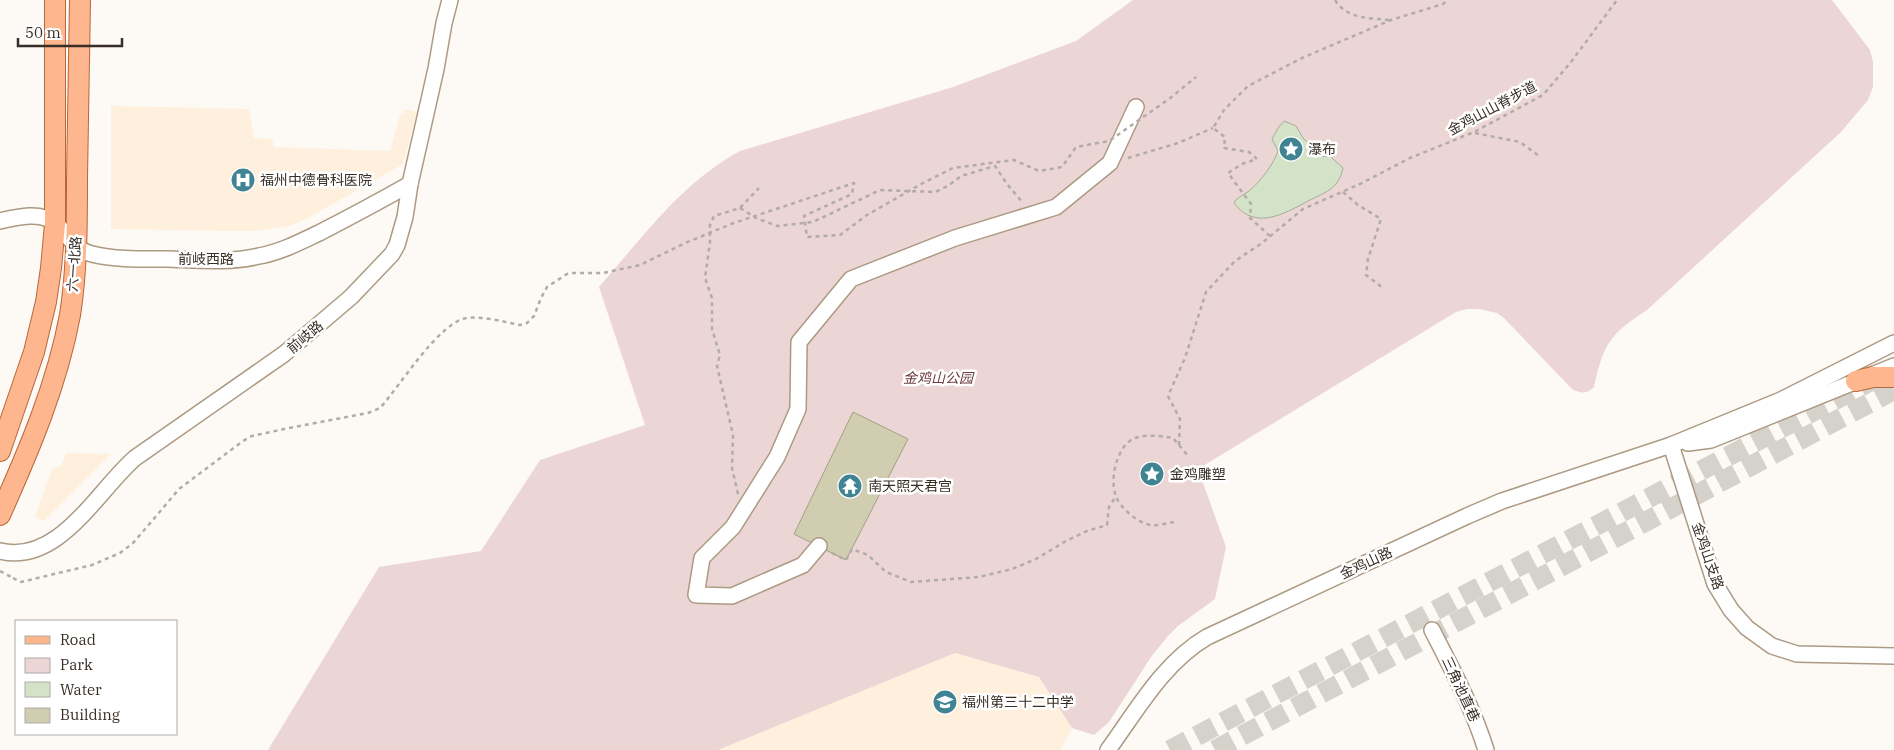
<svg xmlns="http://www.w3.org/2000/svg" width="1894" height="750" viewBox="0 0 1894 750" font-family="'IBM Plex Serif','Noto Sans SC',serif">
<rect width="100%" height="100%" fill="#fdf9f4"/>
<g fill="#fff0dd">
<polygon points="111,106 249,109 254,138 273,139 273,147 390,151 400,115 403,115 405,109 417,112 403,164 308,218 290,226 257,231 226,231 111,229"/>
<polygon points="66,453 111,454 44,521 35,517 52,469 61,466"/>
<polygon points="955,653 1039,677 1072,728 1060,750 718,750"/>
</g>
<path fill="#ecd5d5" d="M1133 0H1832L1870 50 1873 62V87L1868 100 1841 132 1647 310C1610 334 1603 344 1594 387 1587 394 1581 394 1572 389L1504 318 1497 313 1479 309H1467L1456 312 1198 469 1226 547 1215 599 1178 626 1168 636 1151 657 1109 722 1094 735 1072 728 1039 677 955 653 718 750H268L379 567 481 551 540 460 645 425 599 287C642 238 682 182 740 151L953 87 1076 41Z"/>
<path fill="#d4e3c7" stroke="#a5ad97" d="M1284 121 1296 126 1303 138 1321 156 1331 157 1343 168C1339 189 1324 193 1308 201 1284 214 1255 231 1234 203 1237 197 1244 195 1249 191 1261 181 1273 165 1278 151L1272 139 1278 128Z"/>
<polygon fill="#d0cdb0" stroke="#a2a084" points="853,412 908,439 846,560 794,534"/>
<g fill="none" stroke-linecap="round" stroke-linejoin="round">
<g stroke="#d5d1cb" stroke-width="20" stroke-dasharray="20 10" stroke-linecap="butt">
<polyline points="1170,750 1875,379"/>
<polyline points="1215,750 1894,390"/>
</g>
<defs>
<g id="minor">
<path d="M0 221C17 217 40 211 55 223 68 234 74 250 92 254 116 260 143 259 168 259 198 260 230 263 259 256 281 252 300 242 319 233 350 217 380 201 410 184"/>
<polyline points="1688,443 1711,440 1894,366"/>
<polyline points="1671,445 1715,584 1731,610 1747,628 1772,646 1797,654 1894,656"/>
<polyline points="819,546 803,565 732,596 696,595 702,558 733,527 777,457 798,409 799,342 851,279 955,238 1056,207 1110,163 1136,107"/>
<path d="M0 551C59 565 97 491 135 458L284 354 351 297 392 254 397 245 405 217 410 184 436 69 444 23 450 0"/>
<path d="M1432 630C1452 669 1473 708 1486 750"/>
<path d="M1108 750C1137 710 1163 663 1207 637L1467 516 1502 501 1671 445 1781 400 1894 343"/>
</g>
<g id="major">
<polyline points="1856,381 1873,377 1894,377"/>
<polyline points="0,451 34,352 46,302 51,268 55,224 55,0"/>
<path d="M0 515C29 450 57 385 70 315 77 270 77 224 77 178 78 119 79 59 80 0"/>
</g>
</defs>
<use href="#minor" stroke="#ac9a83" stroke-width="18"/>
<use href="#major" stroke="#b8673a" stroke-width="22"/>
<g stroke="#b2aca6" stroke-width="2.5" stroke-dasharray="4 4" stroke-linecap="butt">
<path d="M1335 0C1347 19 1369 18 1389 20"/>
<polyline points="1475,133 1520,142 1539,156"/>
<polyline points="1128,158 1178,143 1213,128"/>
<polyline points="1343,192 1358,205 1381,219 1368,259 1366,275 1383,288"/>
<polyline points="740,208 756,218 777,226 813,222 880,190 935,192 948,186 961,176 995,166 1007,184 1023,203"/>
<polyline points="1270,236 1250,218 1251,204 1228,173 1242,164 1257,159 1249,152 1224,148 1225,137 1213,128 1224,110 1248,86 1302,58 1391,20 1443,4 1448,0"/>
<polyline points="1179,445 1180,419 1168,396 1185,358 1206,292 1235,261 1262,243 1303,209 1360,184 1410,158 1474,132 1543,95 1571,62 1617,0"/>
<polyline points="738,494 732,468 733,435 717,366 720,355 712,329 712,298 705,278 710,242 710,225 714,216 740,208 759,188"/>
<path d="M1174 522C1167 523 1158 526 1151 525 1139 524 1119 507 1116 496 1109 479 1117 445 1135 438 1147 434 1161 436 1173 438L1189 457"/>
<polyline points="832,553 846,560 852,549 868,555 886,572 911,582 979,577 1012,569 1036,559 1066,541 1087,531 1107,525 1109,507 1116,496"/>
<polyline points="0,571 13,578"/>
</g>
<use href="#minor" stroke="#fff" stroke-width="15"/>
<use href="#major" stroke="#feb68f" stroke-width="20"/>
<path stroke="#b2aca6" stroke-width="2.5" stroke-dasharray="4 4" stroke-linecap="butt" d="M13 578 21 582 92 565 120 553 133 543 152 521 179 489 243 441 252 436 289 428 368 413 380 408C400 386 439 322 467 318 484 316 504 322 520 325L527 323 534 316 541 298 547 287 567 274 573 273H603L640 265 683 244 731 224 854 183 852 194 804 216 807 237 840 235 867 215 923 183 953 168 1014 160 1039 171 1062 167 1076 147 1109 141 1169 99 1196 77"/>
</g>
<defs>
<symbol id="sight-disc" viewBox="-11 -11 22 22"><circle r="9.5" fill="#408493" stroke="#fff"/><path d="M0-6L1.8-2.2L6-1.7L2.9 1.2L3.7 5.4L0 3.3L-3.7 5.4L-2.9 1.2L-6-1.7L-1.8-2.2Z" fill="#fff"/></symbol>
<symbol id="hospital-disc" viewBox="-11 -11 22 22"><circle r="9.5" fill="#408493" stroke="#fff"/><path d="M-5-5h3v3.5h4V-5h3V5h-3V1.5h-4V5h-3Z" fill="#fff"/></symbol>
<symbol id="temple-disc" viewBox="-11 -11 22 22"><circle r="9.5" fill="#408493" stroke="#fff"/><path d="M0-6L5-2H3V0L6.5 2.5H4V6H1.5V3h-3V6H-4V2.5H-6.5L-3 0V-2H-5Z" fill="#fff"/></symbol>
<symbol id="school-disc" viewBox="-11 -11 22 22"><circle r="9.5" fill="#408493" stroke="#fff"/><path d="M0-5L7-2L0 1L-7-2ZM-4 1L0 2.5L4 1V4Q0 6-4 4Z" fill="#fff"/></symbol>
</defs>
<g fill-rule="evenodd">
<use href="#sight-disc" x="1277" y="135" width="28" height="28"/>
<use href="#hospital-disc" x="229" y="166" width="28" height="28"/>
<use href="#sight-disc" x="1138" y="460" width="28" height="28"/>
<use href="#temple-disc" x="836" y="472" width="28" height="28"/>
<use href="#school-disc" x="931" y="688" width="28" height="28"/>
</g>
<g text-anchor="middle" dominant-baseline="central" stroke-width="5" stroke-linejoin="round" paint-order="stroke">
<g font-size="14" fill="#372f26" stroke="#fff">
<text transform="translate(1492 108) rotate(-28)">金鸡山山脊步道</text>
<text x="206" y="259">前岐西路</text>
<text transform="translate(74 264) rotate(-86)">六一北路</text>
<text transform="translate(305 337) rotate(-40)">前岐路</text>
<text transform="translate(1708 556) rotate(71)">金鸡山支路</text>
<text transform="translate(1366 563) rotate(-25)">金鸡山路</text>
<text transform="translate(1461 689) rotate(65)">三角池直巷</text>
</g>
<g font-size="14" fill="#372f26" stroke="#fff" text-anchor="start">
<text x="1308" y="149">瀑布</text>
<text x="260" y="180">福州中德骨科医院</text>
<text x="1170" y="474">金鸡雕塑</text>
<text x="868" y="486">南天照天君宫</text>
<text x="962" y="702">福州第三十二中学</text>
</g>
<g font-size="14" font-style="italic" fill="#6f3c3e" stroke="#fff">
<text x="938" y="378">金鸡山公园</text>
</g>
</g>
<rect x="15" y="620" width="162" height="115" fill="#ffffff" stroke="#afaca8"/>
<rect x="25" y="636" width="25" height="8" fill="#feb68f" stroke="#afaca8"/>
<text x="60" y="645" font-size="15" fill="#372f26">Road</text>
<rect x="25" y="658" width="25" height="15" fill="#ecd5d5" stroke="#afaca8"/>
<text x="60" y="670" font-size="15" fill="#372f26">Park</text>
<rect x="25" y="682" width="25" height="15" fill="#d4e3c7" stroke="#afaca8"/>
<text x="60" y="695" font-size="15" fill="#372f26">Water</text>
<rect x="25" y="708" width="25" height="15" fill="#d0cdb0" stroke="#afaca8"/>
<text x="60" y="720" font-size="15" fill="#372f26">Building</text>
<path d="M18 38v8h104v-8" fill="none" stroke="#372f26" stroke-width="2.5"/>
<text x="25" y="38" font-size="15" fill="#372f26" stroke="#ffffff" stroke-width="4" paint-order="stroke">50 m</text>
</svg>
